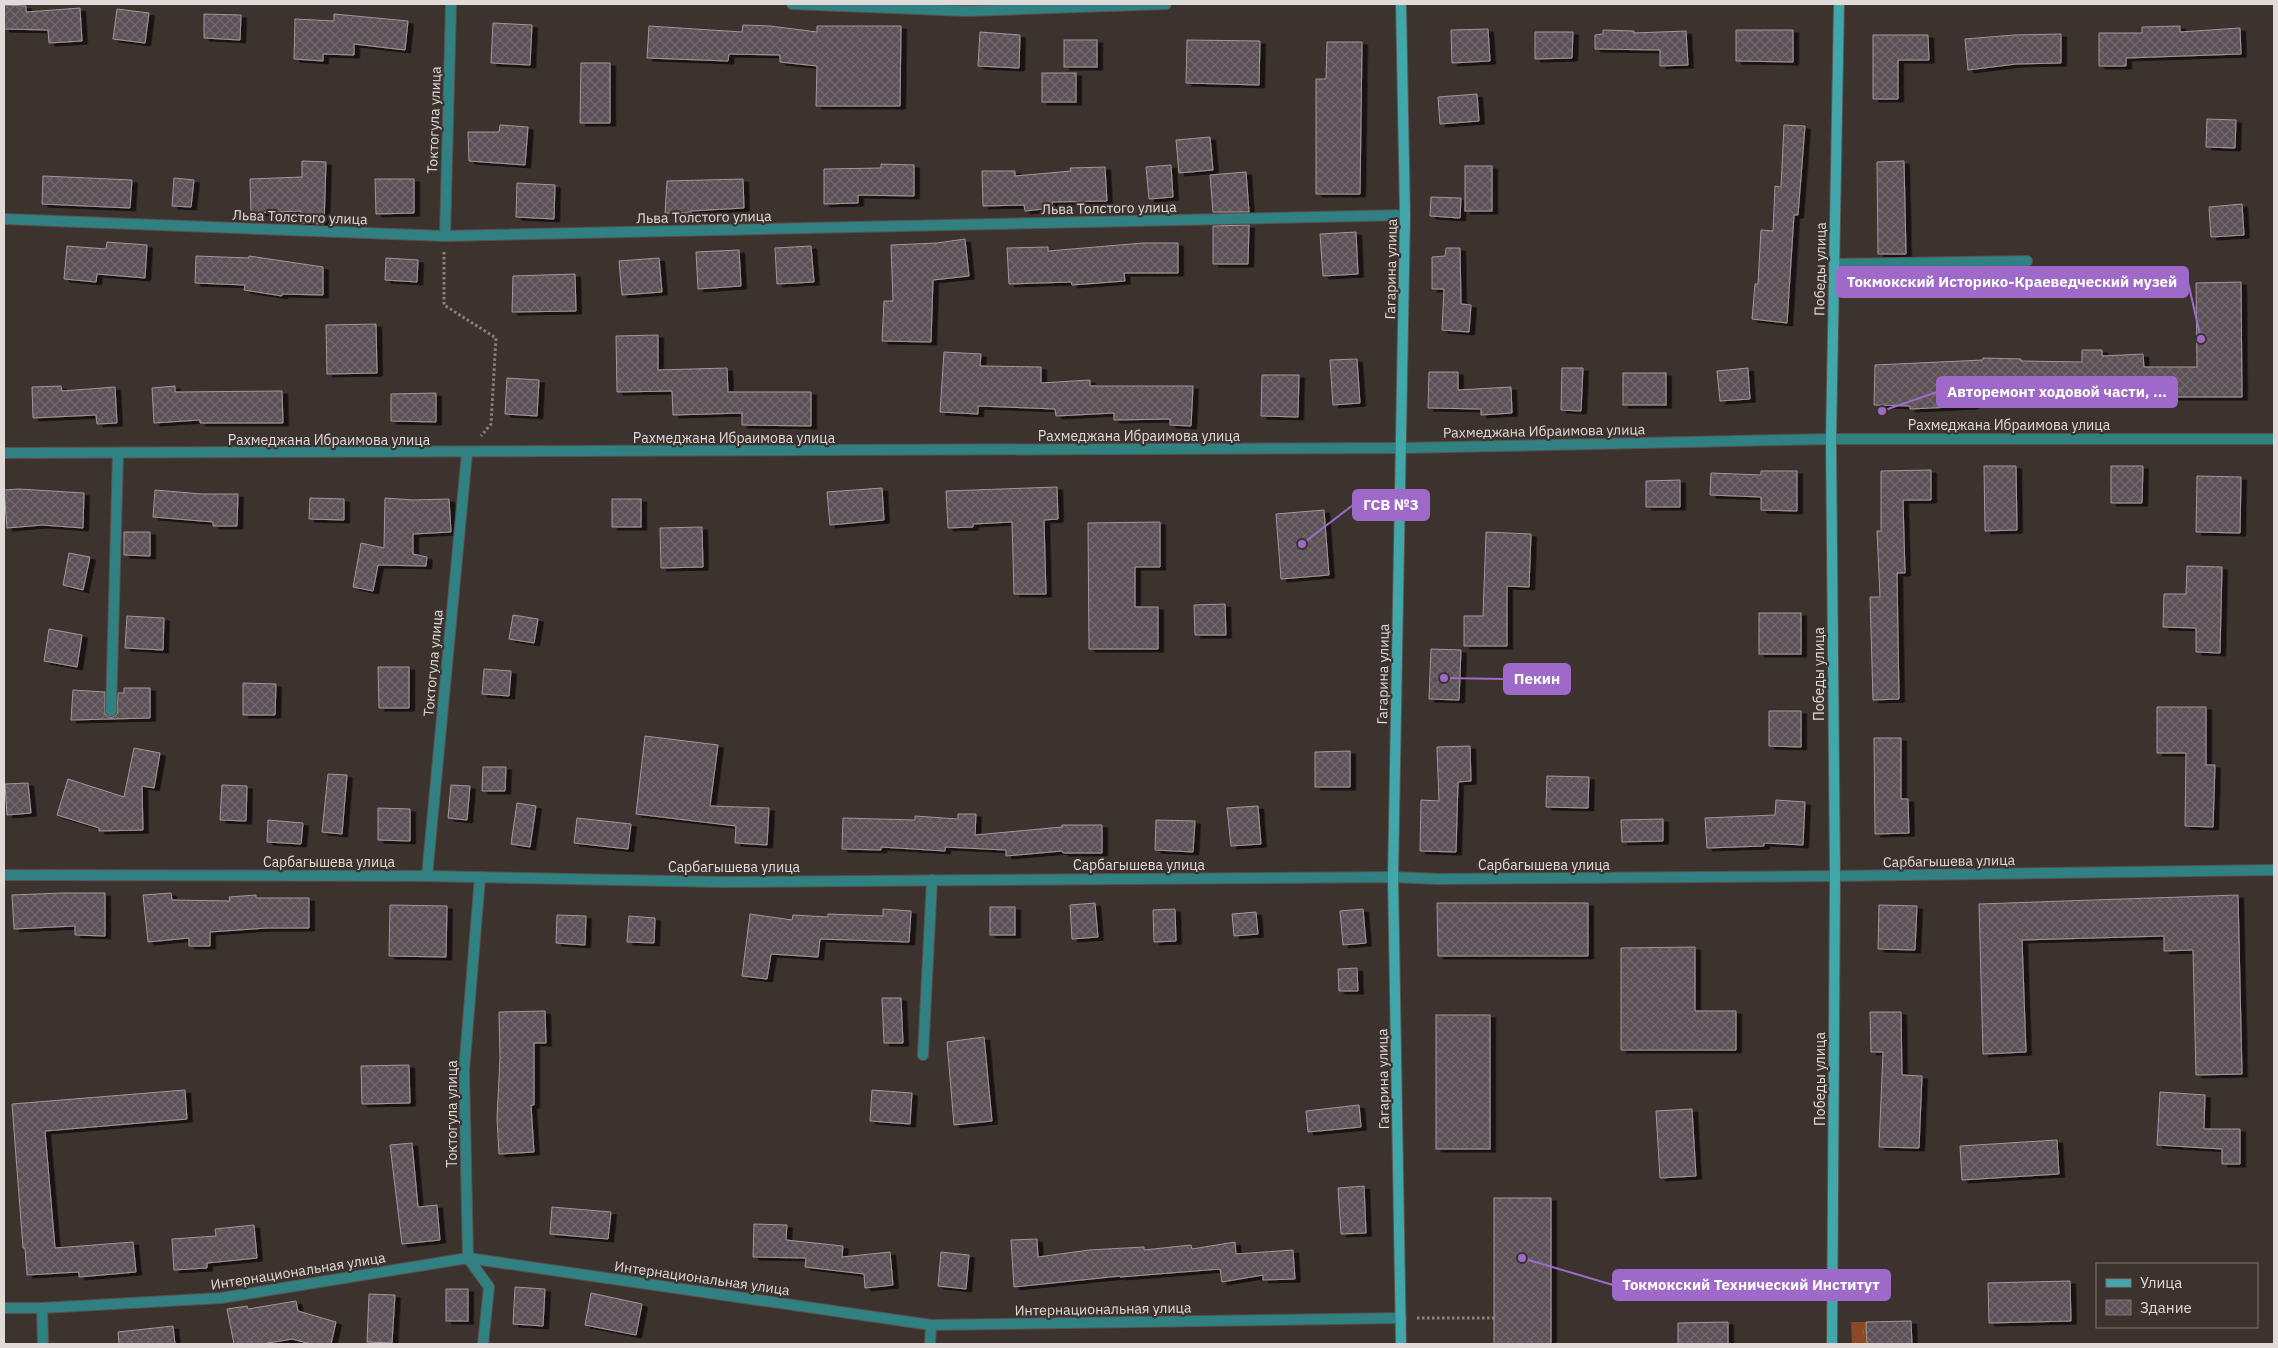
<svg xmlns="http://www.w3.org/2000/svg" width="2278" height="1348" viewBox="0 0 2278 1348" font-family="'IBM Plex Sans',sans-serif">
<defs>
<pattern id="grass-tufts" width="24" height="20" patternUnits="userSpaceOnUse" patternTransform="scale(1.25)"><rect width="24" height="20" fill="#8b4925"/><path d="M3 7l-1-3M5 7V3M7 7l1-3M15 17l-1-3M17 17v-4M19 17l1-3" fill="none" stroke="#9b6344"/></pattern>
<pattern id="building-cross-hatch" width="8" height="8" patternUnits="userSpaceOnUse" patternTransform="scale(1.25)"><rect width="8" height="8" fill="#5b5156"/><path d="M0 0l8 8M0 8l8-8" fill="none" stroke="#72696e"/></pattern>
<filter id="shadow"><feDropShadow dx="5.5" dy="3" stdDeviation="0" flood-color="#0009"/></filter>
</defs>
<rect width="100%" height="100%" fill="#3c332e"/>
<polygon fill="url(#grass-tufts)" points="1851,1322 1866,1322 1867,1344 1852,1344"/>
<g fill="url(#building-cross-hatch)" stroke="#a1969b" filter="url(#shadow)">
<polygon points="4,5 26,6 26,12 80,8 82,41 49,43 48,30 4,29"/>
<polygon points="117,9 149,13 145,43 113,39"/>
<polygon points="204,14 241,15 240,40 204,38"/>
<polygon points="334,14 408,21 405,50 354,44 354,55 323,54 323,61 294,59 295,19 334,21"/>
<polygon points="493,23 532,25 530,65 491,63"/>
<polygon points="743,25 770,26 817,32 817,26 901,26 900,106 816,106 817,66 780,62 780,55 729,54 728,61 647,58 649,26 742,32"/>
<polygon points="2180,26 2180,32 2240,28 2241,54 2126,58 2126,66 2099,66 2099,33 2142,33 2142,27"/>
<polygon points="1488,29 1490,61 1452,63 1451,30"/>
<polygon points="1603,30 1634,31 1634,33 1686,31 1688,65 1660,66 1660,50 1595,49 1595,35 1603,34"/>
<polygon points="1736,30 1793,30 1793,62 1736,61"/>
<polygon points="980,32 1020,35 1019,68 978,66"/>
<polygon points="1535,32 1573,32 1572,58 1535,59"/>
<polygon points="2061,34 2061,63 2016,64 1968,70 1965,39 2014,35"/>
<polygon points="1873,35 1928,35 1929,60 1898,60 1898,99 1873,99"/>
<rect x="1064" y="40" width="33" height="27"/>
<polygon points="1187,40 1260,41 1259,85 1186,83"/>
<polygon points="1327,42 1362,42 1360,194 1316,194 1316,79 1326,79"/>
<polygon points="581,63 610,63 610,123 580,123"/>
<rect x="1042" y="73" width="34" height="29"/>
<polygon points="1477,94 1479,121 1440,124 1438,97"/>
<polygon points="2207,119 2236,120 2235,148 2206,147"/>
<polygon points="500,125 528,127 525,165 469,161 468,132 499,132"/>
<polygon points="1784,125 1805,126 1798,215 1794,215 1787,323 1752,319 1755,284 1758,284 1761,230 1773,231 1775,186 1781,187"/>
<polygon points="1210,137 1213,170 1179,173 1176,140"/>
<polygon points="302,161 326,162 324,224 300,223 301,211 251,213 250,179 302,177"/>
<polygon points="1904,161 1906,254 1878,254 1877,162"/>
<polygon points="881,164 914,165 914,196 858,195 858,203 824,204 824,169 881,168"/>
<polygon points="1171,165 1173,197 1149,199 1146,167"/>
<rect x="1465" y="166" width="27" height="45"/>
<polygon points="1105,167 1107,201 1052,202 1053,208 1025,211 1024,205 983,206 982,171 1015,171 1015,176 1071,171 1070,168"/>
<polygon points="1246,172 1249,212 1213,212 1210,175"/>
<polygon points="43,176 132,180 130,208 42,204"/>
<polygon points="174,178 194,180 191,207 172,206"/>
<polygon points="375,179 414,179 414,213 376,214"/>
<polygon points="743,179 744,208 691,211 691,213 665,213 667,181"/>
<polygon points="517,183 555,185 554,219 516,217"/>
<polygon points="1431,197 1461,198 1460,218 1430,216"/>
<polygon points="2242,204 2244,235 2211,237 2209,207"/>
<polygon points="1249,225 1248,264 1213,264 1213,226"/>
<polygon points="1356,232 1358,274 1323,276 1320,234"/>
<polygon points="965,239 969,276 933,280 931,342 882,341 884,301 893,301 891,245 937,243"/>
<polygon points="107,242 147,245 145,278 97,274 96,282 64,279 67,246 106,249"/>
<polygon points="1143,243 1178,243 1178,273 1124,273 1125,281 1072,285 1071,282 1009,284 1007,248 1048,247 1048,251"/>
<polygon points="811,246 814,282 777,284 775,248"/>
<polygon points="1446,248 1460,248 1461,304 1471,305 1469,332 1442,330 1444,289 1432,289 1432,257 1445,256"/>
<polygon points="739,250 741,286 698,289 696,252"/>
<polygon points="196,256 249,258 249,256 323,267 323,295 282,294 282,296 244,290 245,285 195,283"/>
<polygon points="386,258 418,260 417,282 385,280"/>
<polygon points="659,258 662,292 622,295 619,261"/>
<polygon points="575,274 576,311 512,312 513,276"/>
<polygon points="2241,282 2242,397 2145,397 2145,400 2117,401 2117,400 2083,400 2083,396 2021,395 2021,401 1973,400 1973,406 1910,409 1910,406 1874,405 1875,365 1983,360 1983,358 2021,359 2021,361 2082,362 2082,350 2102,350 2102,356 2143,354 2144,367 2197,367 2196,283"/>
<polygon points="376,324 377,373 327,374 326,325"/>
<polygon points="658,335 658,370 727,368 728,392 811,392 811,426 742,425 742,413 673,415 672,391 617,392 616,336"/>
<polygon points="944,352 981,354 980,366 1041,367 1041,383 1090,380 1090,386 1193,386 1191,426 1170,425 1170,419 1114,420 1114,413 1056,416 1055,409 978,406 978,414 940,412"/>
<polygon points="1357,359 1360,403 1333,405 1330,360"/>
<polygon points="1562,368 1583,368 1581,411 1561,410"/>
<polygon points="1748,368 1750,399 1720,401 1717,371"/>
<polygon points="1429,372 1458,372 1458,390 1511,387 1512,413 1481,415 1481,409 1428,408"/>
<rect x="1623" y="373" width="43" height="32"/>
<polygon points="1262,375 1299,375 1298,417 1261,416"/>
<polygon points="507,378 539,380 537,416 505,414"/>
<polygon points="61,386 62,391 115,387 117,423 97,424 96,415 33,418 32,387"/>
<polygon points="175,386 175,392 282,391 283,423 200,423 200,420 154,423 152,388"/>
<polygon points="436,393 436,422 391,421 391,394"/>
<polygon points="1984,466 2016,466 2017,530 1985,531"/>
<polygon points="2111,466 2143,466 2142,503 2111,503"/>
<polygon points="1931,470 1931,500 1903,500 1905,573 1897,573 1899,699 1873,700 1870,597 1880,597 1877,531 1881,531 1881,471"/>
<polygon points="1761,471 1797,471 1797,511 1761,510 1761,497 1710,495 1711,473 1761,475"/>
<polygon points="2197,476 2241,477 2240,533 2196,532"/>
<polygon points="1680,480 1680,507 1646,507 1646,481"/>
<polygon points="1057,487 1058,519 1044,520 1046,594 1014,594 1012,522 973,524 973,527 948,528 946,491"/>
<polygon points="882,488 884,520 830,525 827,492"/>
<polygon points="19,489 84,493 83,528 42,525 7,528 4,490"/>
<polygon points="155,490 202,494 238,494 237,526 213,526 213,522 153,517"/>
<polygon points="310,498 344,499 344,520 309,519"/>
<polygon points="385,498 413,500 449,499 451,532 413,534 413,554 427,557 426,566 378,565 373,591 353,587 361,543 384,548"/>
<rect x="612" y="499" width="29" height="28"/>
<polygon points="1324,510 1329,575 1281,579 1276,514"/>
<polygon points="1160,522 1160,567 1135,567 1135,607 1158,607 1158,649 1089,649 1088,523"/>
<polygon points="702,527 703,567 661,568 660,528"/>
<polygon points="124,532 150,532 150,556 124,555"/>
<polygon points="1486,532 1531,534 1529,587 1507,586 1507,646 1464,646 1464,616 1483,616"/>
<polygon points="69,553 90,557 83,590 63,585"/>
<polygon points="2187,566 2222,567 2220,653 2196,652 2196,628 2163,627 2164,594 2186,594"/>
<polygon points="1225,604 1226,635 1195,635 1194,605"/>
<rect x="1759" y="613" width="42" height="41"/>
<polygon points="513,615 538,619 534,643 509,639"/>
<polygon points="127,616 164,618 163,650 125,648"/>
<polygon points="49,629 82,635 77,667 44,661"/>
<polygon points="1431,649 1461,650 1459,700 1429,699"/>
<polygon points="378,667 409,667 409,708 379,708"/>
<polygon points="484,669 511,671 509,696 482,694"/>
<polygon points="243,683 276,684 275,715 243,715"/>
<polygon points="124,688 150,688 150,718 71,720 73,690 105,692 105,714 111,718 117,714 118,693 124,693"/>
<polygon points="2157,707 2206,707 2206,765 2215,765 2213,827 2185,826 2186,753 2157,753"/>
<polygon points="1769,711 1801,711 1801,747 1769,746"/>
<polygon points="645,736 718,745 710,806 769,808 767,845 735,843 736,826 636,814"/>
<polygon points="1874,738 1901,738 1901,799 1908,799 1909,833 1875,834"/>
<polygon points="1470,746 1471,781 1458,782 1456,852 1420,851 1421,800 1439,801 1437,747"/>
<polygon points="134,748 160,753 154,788 142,786 143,830 99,831 99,828 57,815 68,779 124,797"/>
<polygon points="1350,751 1350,787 1315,787 1315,752"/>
<polygon points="483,767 506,767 505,791 482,791"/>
<polygon points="328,774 347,775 342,834 322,832"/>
<polygon points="1547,776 1589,777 1588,808 1546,807"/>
<polygon points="28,783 31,813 7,815 5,784"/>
<polygon points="222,785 247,786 246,821 220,820"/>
<polygon points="451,785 470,786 467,820 448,818"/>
<polygon points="1776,800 1805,802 1803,845 1764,843 1764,846 1707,848 1705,818 1775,815"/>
<polygon points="517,803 536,806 530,847 511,844"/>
<polygon points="1258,806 1261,844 1231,846 1227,808"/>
<polygon points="378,808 410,809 410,841 378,840"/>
<polygon points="958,814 976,814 975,835 1062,827 1062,825 1102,825 1102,853 1063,853 1062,851 1006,856 1006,850 945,847 945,851 881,847 881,850 842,849 843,818 915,820 915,816 958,819"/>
<polygon points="577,818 631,824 628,849 574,843"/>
<polygon points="1663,819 1663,841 1622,842 1621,820"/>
<polygon points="268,820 303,823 301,844 267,842"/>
<polygon points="1156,820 1195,821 1193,852 1155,850"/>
<polygon points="62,893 105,893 105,936 75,935 75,926 14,929 12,895"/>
<polygon points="171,893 172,900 230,901 229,897 256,895 256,898 309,898 309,928 266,928 210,932 210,946 189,946 189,938 148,942 143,895"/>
<polygon points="2238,895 2242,1074 2196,1075 2193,950 2164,951 2164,936 2022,940 2026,1052 1983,1054 1979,904"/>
<polygon points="1095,903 1098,937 1072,939 1070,905"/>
<polygon points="1437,903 1588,903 1588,956 1438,956"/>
<polygon points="390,905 447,906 446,957 389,956"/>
<polygon points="1879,905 1917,906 1915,950 1878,949"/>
<rect x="990" y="907" width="25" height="28"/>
<polygon points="883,909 911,911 909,942 820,939 818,957 771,954 767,979 742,976 750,914 792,920 793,915 828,917 828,914 883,916"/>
<polygon points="1175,909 1176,941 1154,942 1153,910"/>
<polygon points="1363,909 1366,943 1343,945 1340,911"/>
<polygon points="1256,912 1258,934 1234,936 1232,914"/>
<polygon points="557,915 586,916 585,945 556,943"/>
<polygon points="629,916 655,918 654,943 627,942"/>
<polygon points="1695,947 1695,1011 1736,1011 1736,1050 1621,1050 1621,948"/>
<polygon points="1357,968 1358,991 1339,991 1338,969"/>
<polygon points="882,998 901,998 903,1043 884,1043"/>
<polygon points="545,1011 546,1043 534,1043 534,1105 531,1105 534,1152 499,1154 497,1118 500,1058 499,1012"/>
<polygon points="1870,1012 1901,1012 1902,1075 1922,1076 1919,1148 1879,1147 1883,1052 1871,1052"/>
<rect x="1436" y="1015" width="54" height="134"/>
<polygon points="984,1037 992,1121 954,1125 947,1042"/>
<polygon points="409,1065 410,1103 362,1104 361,1066"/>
<polygon points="185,1090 187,1119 45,1131 55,1248 133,1242 136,1272 79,1277 79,1272 27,1275 25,1248 23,1248 12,1104"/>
<polygon points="872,1090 912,1093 910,1124 870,1121"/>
<polygon points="2160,1092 2205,1095 2204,1129 2240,1129 2240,1164 2222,1164 2222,1149 2157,1145"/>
<polygon points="1359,1105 1361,1127 1308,1132 1306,1111"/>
<polygon points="1692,1109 1696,1176 1660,1178 1656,1111"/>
<polygon points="2057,1140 2059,1174 1962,1180 1960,1146"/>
<polygon points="412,1143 418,1207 437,1205 440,1240 402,1244 390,1145"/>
<polygon points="1364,1186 1366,1233 1341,1234 1338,1188"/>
<rect x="1494" y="1198" width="57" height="146"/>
<polygon points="552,1207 611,1212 608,1239 550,1234"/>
<polygon points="754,1224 787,1225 786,1240 843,1246 842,1257 890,1252 893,1285 865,1288 864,1274 805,1267 806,1258 753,1257"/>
<polygon points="254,1225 257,1258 207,1263 207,1268 174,1270 172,1239 216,1236 215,1229"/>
<polygon points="1037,1239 1038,1257 1089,1250 1144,1247 1144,1250 1191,1245 1192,1249 1235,1242 1236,1254 1293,1250 1295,1279 1263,1280 1263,1275 1222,1282 1220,1269 1120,1277 1120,1276 1014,1287 1011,1240"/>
<polygon points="941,1252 969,1255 966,1289 938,1286"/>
<polygon points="2070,1281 2071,1321 1989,1323 1988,1283"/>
<polygon points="515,1287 545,1289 543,1326 513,1324"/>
<rect x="446" y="1289" width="22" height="32"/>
<polygon points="591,1293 642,1304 636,1335 585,1325"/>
<polygon points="369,1294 395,1295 392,1343 367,1342"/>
<polygon points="296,1301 298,1311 336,1322 331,1344 311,1344 292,1339 262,1344 234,1344 227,1309 247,1306 248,1309"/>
<polygon points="1911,1321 1912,1344 1867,1344 1866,1322"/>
<polygon points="1728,1322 1728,1344 1678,1344 1678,1323"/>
<polygon points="173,1326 175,1344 119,1344 118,1332"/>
</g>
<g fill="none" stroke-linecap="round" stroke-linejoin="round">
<defs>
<polyline id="service" points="1834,264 2027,261"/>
<g id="minor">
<polyline points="4,219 445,236 1405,215"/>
<polyline points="445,236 451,4"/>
<polyline points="4,453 1401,448"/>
<polyline points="111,711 118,454"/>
<polyline points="427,876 467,453"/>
<polyline points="480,877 464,1071 468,1258 489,1287 483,1344"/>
<polyline points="923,1055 932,880"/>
<polyline points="4,1308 42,1308 221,1298 468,1258 931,1325 1401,1318"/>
<polyline points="42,1308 43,1344"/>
<polyline points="930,1344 931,1325"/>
</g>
<g id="tertiary">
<polyline points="792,4 967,11 1166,4"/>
<polyline points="1401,448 1831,439 2274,439"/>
<polyline points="4,875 427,876 722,882 1393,877 1438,879 1835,876 2274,870"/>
</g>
<g id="secondary">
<polyline points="1401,1344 1393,877 1405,215 1401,4"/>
<polyline points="1832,1344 1835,876 1831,439 1839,4"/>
</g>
</defs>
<use href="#service" stroke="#5a514d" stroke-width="12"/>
<use href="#minor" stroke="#5a514d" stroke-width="12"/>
<use href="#tertiary" stroke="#5a514d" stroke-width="12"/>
<use href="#secondary" stroke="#5a514d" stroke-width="12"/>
<g stroke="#88817d" stroke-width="3" stroke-dasharray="2.5 2.5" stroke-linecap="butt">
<polyline points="444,252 444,305 496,338 491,424 481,436"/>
<polyline points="1417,1318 1494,1318"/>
</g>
<use href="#service" stroke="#318183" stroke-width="10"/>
<use href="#minor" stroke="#318183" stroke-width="10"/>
<use href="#tertiary" stroke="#318183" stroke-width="10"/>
<use href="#secondary" stroke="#41a7aa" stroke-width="10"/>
</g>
<g text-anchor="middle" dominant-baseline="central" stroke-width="4.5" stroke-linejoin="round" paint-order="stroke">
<g font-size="14" fill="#e0dbd8" stroke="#3c332e">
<text transform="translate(434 120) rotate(-88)">Токтогула улица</text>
<text transform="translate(1109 208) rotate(-1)">Льва Толстого улица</text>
<text transform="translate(300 217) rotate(2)">Льва Толстого улица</text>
<text transform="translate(704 217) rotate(-1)">Льва Толстого улица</text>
<text transform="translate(1391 269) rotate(-89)">Гагарина улица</text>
<text transform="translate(1820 269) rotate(-89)">Победы улица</text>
<text x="2009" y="425">Рахмеджана Ибраимова улица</text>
<text transform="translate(1544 431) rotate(-1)">Рахмеджана Ибраимова улица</text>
<text x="1139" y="436">Рахмеджана Ибраимова улица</text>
<text x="734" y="438">Рахмеджана Ибраимова улица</text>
<text x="329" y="440">Рахмеджана Ибраимова улица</text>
<text transform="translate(433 663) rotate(-85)">Токтогула улица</text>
<text transform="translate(1383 674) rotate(-89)">Гагарина улица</text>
<text transform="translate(1819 674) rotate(-90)">Победы улица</text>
<text transform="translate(1949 861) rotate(-1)">Сарбагышева улица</text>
<text x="329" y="862">Сарбагышева улица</text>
<text x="1139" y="865">Сарбагышева улица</text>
<text x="1544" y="865">Сарбагышева улица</text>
<text x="734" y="867">Сарбагышева улица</text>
<text transform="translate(1383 1079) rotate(-91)">Гагарина улица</text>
<text transform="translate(1820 1079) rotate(-90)">Победы улица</text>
<text transform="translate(452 1114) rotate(-90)">Токтогула улица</text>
<text transform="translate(298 1271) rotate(-9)">Интернациональная улица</text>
<text transform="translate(702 1278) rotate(8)">Интернациональная улица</text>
<text transform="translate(1103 1309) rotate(-1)">Интернациональная улица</text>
</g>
</g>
<path fill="none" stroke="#9e69c8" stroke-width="2" d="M2201 339L2188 282M1882 411L1937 392M1302 544L1353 505M1444 678L1504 679M1522 1258L1613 1285"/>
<g fill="#9e69c8" stroke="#3c332e" stroke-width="2">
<circle cx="2201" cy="339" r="5"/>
<circle cx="1882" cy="411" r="5"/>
<circle cx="1302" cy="544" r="5"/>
<circle cx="1444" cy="678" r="5"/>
<circle cx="1522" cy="1258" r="5"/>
</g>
<g fill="#9e69c8" stroke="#9e69c8" stroke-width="2">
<rect x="1837" y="267" width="351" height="30" rx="5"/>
<rect x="1937" y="377" width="240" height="30" rx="5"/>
<rect x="1353" y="490" width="76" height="30" rx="5"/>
<rect x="1504" y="664" width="66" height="30" rx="5"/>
<rect x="1613" y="1270" width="277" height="30" rx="5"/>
</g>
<g font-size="15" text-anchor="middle" font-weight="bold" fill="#fff">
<text x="2012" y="287">Токмокский Историко-Краеведческий музей</text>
<text x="2057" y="397">Авторемонт ходовой части, ...</text>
<text x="1391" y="510">ГСВ №3</text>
<text x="1537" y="684">Пекин</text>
<text x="1751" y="1290">Токмокский Технический Институт</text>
</g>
<rect width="2278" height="1348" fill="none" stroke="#e0dbd8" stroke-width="10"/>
<rect x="2096" y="1263" width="162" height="65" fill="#3c332e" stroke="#7e7672"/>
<rect x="2106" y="1279" width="25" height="8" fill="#41a7aa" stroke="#7e7672"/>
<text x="2140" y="1288" font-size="15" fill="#e0dbd8">Улица</text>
<rect x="2106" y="1300" width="25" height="15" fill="url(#building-cross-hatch)" stroke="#7e7672"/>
<text x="2140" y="1313" font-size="15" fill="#e0dbd8">Здание</text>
</svg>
